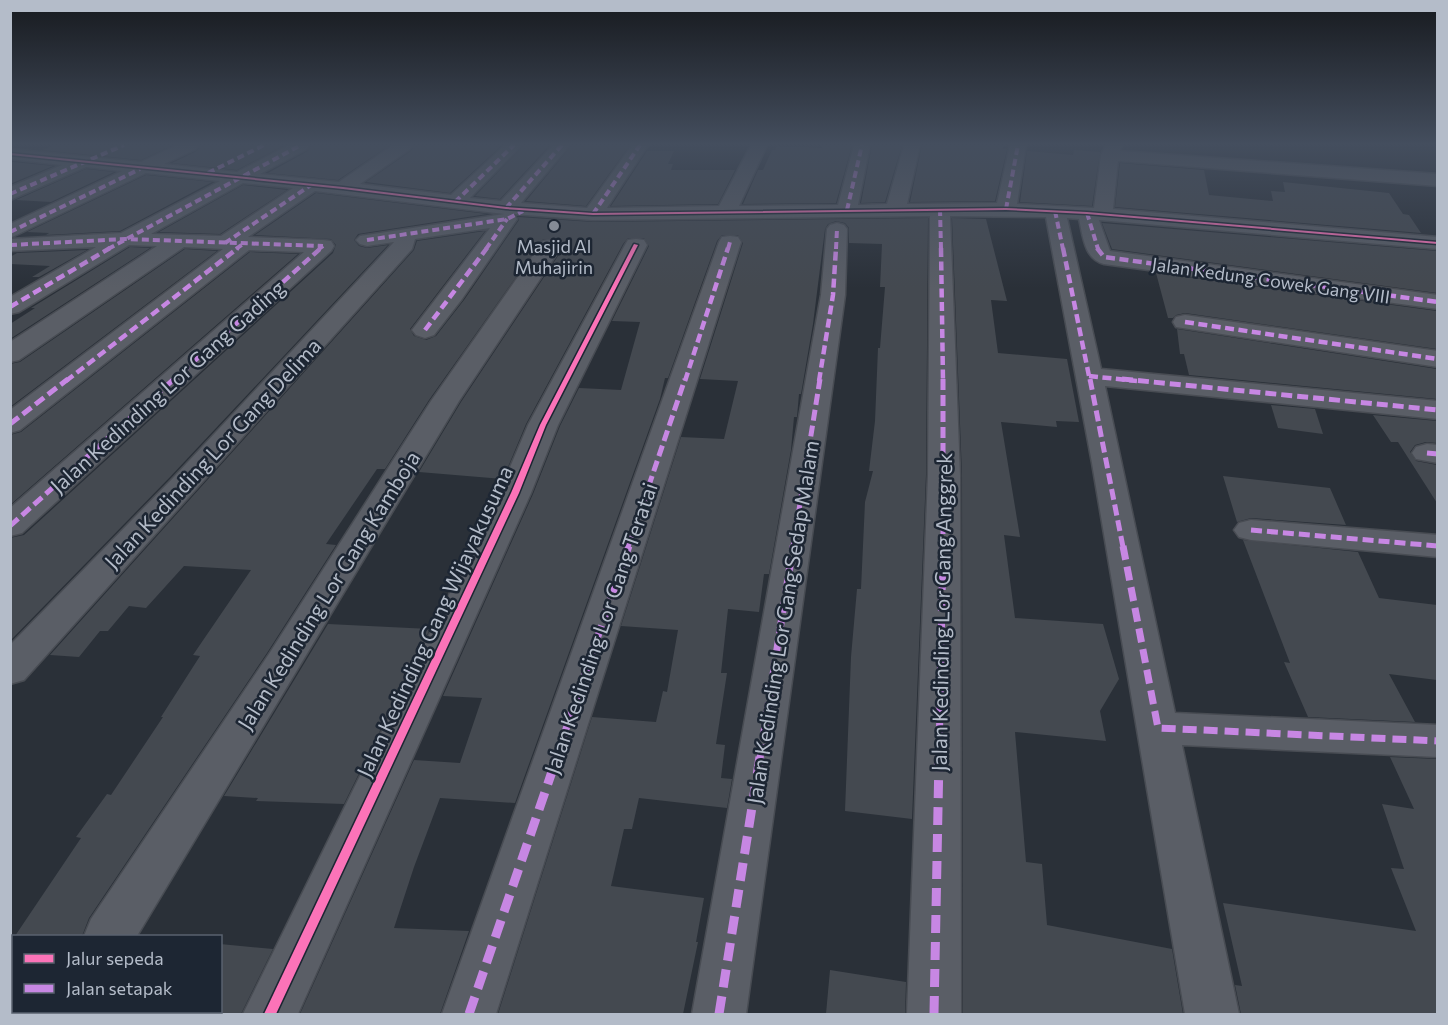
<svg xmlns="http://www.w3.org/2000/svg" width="1448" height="1025" viewBox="0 0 1448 1025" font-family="Commissioner,sans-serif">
<rect width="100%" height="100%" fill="#2a3038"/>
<g fill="#444950">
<polygon points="55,145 173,145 141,160 42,150"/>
<polygon points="200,145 285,145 237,170 172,163 197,151"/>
<polygon points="311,145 390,145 338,180 268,173 308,151"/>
<polygon points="414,145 502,145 450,193 366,182 411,151"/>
<polygon points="524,145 550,145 500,199 475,196"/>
<polygon points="572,145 630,145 586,206 526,201"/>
<polygon points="822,145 852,145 836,203 743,204 758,170 763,170 772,150 775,150 777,146 822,148"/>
<polygon points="872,145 902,145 885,202 861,203"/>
<polygon points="922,145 1004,145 1003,149 1007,149 995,201 910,202"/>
<polygon points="1074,150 1100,152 1092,206 1020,202 1027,151 1073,155"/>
<polygon points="647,151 674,151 668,164 673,164 671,170 735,170 718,204 611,206"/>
<polygon points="13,162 53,166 10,184 10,163"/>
<polygon points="1120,163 1204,170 1209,195 1273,201 1271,191 1285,192 1283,182 1389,193 1403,214 1409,215 1421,233 1115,207"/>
<polygon points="86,169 114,172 51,202 16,200"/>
<polygon points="146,175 212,182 120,231 46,235 49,233 27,232"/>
<polygon points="243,185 287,190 220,234 159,232"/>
<polygon points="316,193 487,214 358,234 354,240 359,246 367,248 388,245 171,476 10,641 10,538 24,535 333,253 336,245 331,239 255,235"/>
<polygon points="518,217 593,222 928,218 926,475 912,819 845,811 851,657 857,589 861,589 865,502 873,471 869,471 875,421 878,348 880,348 885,287 880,287 882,244 849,243 849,228 845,223 836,221 828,224 825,229 813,324 801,394 799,394 797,417 794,417 791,450 769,574 764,574 759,612 728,609 721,673 727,673 716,744 725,745 721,778 732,779 727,808 639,798 632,829 624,829 611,886 704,898 696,942 698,942 683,1014 498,1014 592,717 656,722 663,691 667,692 678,630 621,626 681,437 724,439 738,381 700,379 743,243 738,235 722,235 717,241 668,378 665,378 660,399 515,803 440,798 414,867 394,928 469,931 440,1014 300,1014 414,760 460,763 482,698 443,696 533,494 560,426 579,388 621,390 640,322 612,321 649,246 644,238 628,238 623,244 526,424 503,479 419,472 461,402 564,247 559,239 543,239 429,400 385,469 377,469 326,544 336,545 267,653 89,918 82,936 15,936 81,838 76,837 107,794 111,795 163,717 161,717 200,656 193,655 251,570 184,566 146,608 129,606 108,631 100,631 79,657 50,655 414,250 417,241 485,231 410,329 414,336 426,340 436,336 464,300 519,220"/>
<polygon points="952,218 986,219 1007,301 991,300 998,353 1067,359 1079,422 1056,421 1057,427 1001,422 1020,537 1004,535 1015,618 1103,624 1119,679 1100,711 1106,741 1015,732 1026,862 1042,864 1047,925 1172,949 1183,1014 963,1014 962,475"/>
<polygon points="1102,223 1437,251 1437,293 1112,249"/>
<polygon points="130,247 150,248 10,339 10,324 35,308 31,308"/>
<polygon points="185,249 217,251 10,407 10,364 20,362"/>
<polygon points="87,250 39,277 32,277 50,266 10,264 10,257 17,253"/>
<polygon points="250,252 298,254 10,505 10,435 21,432"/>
<polygon points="1156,273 1437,311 1437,349 1185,313 1176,315 1173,318 1168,318"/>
<polygon points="1177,329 1437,369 1437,399 1189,375 1184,354 1180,354"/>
<polygon points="1271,405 1315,409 1323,434 1278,428"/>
<polygon points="1373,415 1437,421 1437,443 1426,442 1415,445 1410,452 1416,461 1437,465 1437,503 1398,442 1391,442"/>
<polygon points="1223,476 1330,488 1346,525 1251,518 1237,522"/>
<polygon points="1243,540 1358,552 1379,598 1437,605 1437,680 1389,674 1415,722 1308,717 1284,662 1290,663"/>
<polygon points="328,624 430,629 344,804 256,801 258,798 224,796"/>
<polygon points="1390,757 1437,759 1437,1014 1241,1014 1235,985 1242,986 1223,903 1416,931 1391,868 1404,869 1382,804 1414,809"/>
<polygon points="220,944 273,949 241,1014 220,1014"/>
<polygon points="830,970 906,982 905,1014 826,1014"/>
</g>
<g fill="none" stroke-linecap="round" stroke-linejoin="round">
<defs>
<g id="minor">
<path d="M177 145H198L196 149 164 164 237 172 289 145H309L307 149 260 174 339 182 393 145H412L410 149 360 184 451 195 505 145H522L470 198 501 201 553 145H570L521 203 587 208 632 145H648L607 208 719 206 751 145H767L739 206 838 205 854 145H870L858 205 887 204 904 145H920L907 204 997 203 1010 145H1026L1017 204 1094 208 1101 155 1106 145H1122L1120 151 1438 174V186L1118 161 1113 209 1438 237V249L1099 220 1110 251 1438 295V309L1104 264C1084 259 1083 236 1079 219L1067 218 1101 369 1438 401V419L1105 386 1175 713 1438 725V757L1182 745 1239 1014H1185L1092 463 1046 217 950 216 960 475 961 1014H907L928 475 930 216 593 220 513 214 517 219 462 299 434 335 425 338 416 335 412 330 490 228 415 239 412 249 24 680 10 684V645L173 478 394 242 367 246 360 244 356 240 360 236 504 214 315 191 248 237 323 240 331 241 334 246 331 251 22 533 10 536V508L304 252 249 250 20 430 10 433V410L223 249 184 247 19 360 10 362V342L157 246 129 245 19 312 10 314V297L96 247 10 251V239L121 233 220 181 146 173 10 238V224L122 171 86 167 10 200V187L62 165 10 159V149L141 162ZM243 183 293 188 221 236 151 234Z"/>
<polygon points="837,223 844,225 847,229 845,295 746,1014 692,1014 821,295 827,229 830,225"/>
<polygon points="730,236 738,237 741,242 496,1014 442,1014 719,242 722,237"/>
<polygon points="636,239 644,240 647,245 558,425 531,493 298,1014 243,1014 499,493 528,425 625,245 628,240"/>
<polygon points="551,240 559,241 562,246 459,401 137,936 84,936 91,919 269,654 431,401 543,241"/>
<polygon points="1185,315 1438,351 1438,367 1176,327 1173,322 1176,317"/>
<polygon points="1427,444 1438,445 1438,463 1416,459 1412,453 1416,447"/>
<polygon points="1251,520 1438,535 1438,557 1251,540 1239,537 1234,530 1239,523"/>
<polygon points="33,1012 88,1012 87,1014 32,1014"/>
</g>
</defs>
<use href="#minor" stroke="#484c53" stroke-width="3"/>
<use href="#minor" fill="#5a5e66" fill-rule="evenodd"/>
<g stroke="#c787e3" stroke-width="4" stroke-dasharray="7 4" stroke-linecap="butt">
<polyline points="208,173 264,145"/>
<polyline points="10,194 124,145"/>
<polyline points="455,202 514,145"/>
<polyline points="506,208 562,145"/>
<polyline points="940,209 941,249"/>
<polyline points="1006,209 1018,145"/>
<polyline points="847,210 862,145"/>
<polyline points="1055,211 1063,249"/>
<polyline points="1087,213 1098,249"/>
<polyline points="593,214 640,145"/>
<polyline points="10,232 140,169"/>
<polyline points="367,240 507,219 523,211"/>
<polyline points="225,243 311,185"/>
<polyline points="10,245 125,239 323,246"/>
<polyline points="108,249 301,145"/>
<polyline points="236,249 244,243"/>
<polyline points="319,249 323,246"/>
<polyline points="486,249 507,219"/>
<polyline points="728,249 730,242"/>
<polyline points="836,249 837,229"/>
</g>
<g stroke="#c787e3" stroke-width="4.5" stroke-dasharray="9 4.5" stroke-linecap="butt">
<polyline points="941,248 943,381"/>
<polyline points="1063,248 1090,381"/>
<polyline points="1097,248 1104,257 1438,302"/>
<polyline points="10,307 110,248"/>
<polyline points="1185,322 1438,359"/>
<polyline points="425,330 487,248"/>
<polyline points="1089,376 1137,381"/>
<polyline points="66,381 238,248"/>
<polyline points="172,381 321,248"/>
<polyline points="685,381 728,248"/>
<polyline points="819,381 833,295 836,248"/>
</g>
<g stroke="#c787e3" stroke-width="5" stroke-dasharray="11 5" stroke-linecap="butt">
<polyline points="943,379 943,547"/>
<polyline points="1090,379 1123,547"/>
<polyline points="1122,379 1438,410"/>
<polyline points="10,424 68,379"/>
<polyline points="1427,453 1438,454"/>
<polyline points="10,526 174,379"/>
<polyline points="1251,530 1438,546"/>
<polyline points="628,547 685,379"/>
<polyline points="793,547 820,379"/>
</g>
<g stroke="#c787e3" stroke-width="7" stroke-dasharray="14 7" stroke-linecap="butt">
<polyline points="1123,546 1158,728 1438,741"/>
<polyline points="556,758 629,546"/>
<polyline points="760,758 793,546"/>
<polyline points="939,758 943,546"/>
</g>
<g stroke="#c787e3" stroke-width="9" stroke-dasharray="18 9" stroke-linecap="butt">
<polyline points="469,1014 557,757"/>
<polyline points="719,1014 760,757"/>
<polyline points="934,1014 939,757"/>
</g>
<defs>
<g id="cycleway">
<polygon points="10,153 343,187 506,207 593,213 1006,208 1087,212 1438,242 1438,244 1087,214 1006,210 593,215 506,209 343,189 10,155"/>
<polygon points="634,244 638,245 546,425 519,493 276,1014 264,1014 511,493 540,425"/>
</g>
</defs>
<use href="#cycleway" stroke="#1d2633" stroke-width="3"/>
<use href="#cycleway" fill="#fb73b8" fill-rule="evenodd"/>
</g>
<linearGradient id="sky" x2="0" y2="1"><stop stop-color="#171a1f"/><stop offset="0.5" stop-color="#444e5e"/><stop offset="1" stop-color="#444e5e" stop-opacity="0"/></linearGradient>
<rect width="1448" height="288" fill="url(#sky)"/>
<circle fill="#848b96" stroke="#1d2633" stroke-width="2" cx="554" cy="226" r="6"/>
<g text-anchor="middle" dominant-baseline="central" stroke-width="5" stroke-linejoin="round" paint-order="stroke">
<g font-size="18" fill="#b4bcc9" stroke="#1d2633">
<text x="554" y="246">Masjid Al<tspan x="554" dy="21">Muhajirin</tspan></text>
</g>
<g font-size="18" fill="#b4bcc9" stroke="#1d2633">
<text transform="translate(1271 280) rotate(8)">Jalan Kedung Cowek Gang VIII</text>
</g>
<g font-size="21" fill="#b4bcc9" stroke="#1d2633">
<text transform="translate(167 386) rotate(-42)">Jalan Kedinding Lor Gang Gading</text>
<text transform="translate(212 453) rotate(-47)">Jalan Kedinding Lor Gang Delima</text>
<text transform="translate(328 590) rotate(-58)">Jalan Kedinding Lor Gang Kamboja</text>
<text transform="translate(941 612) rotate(-89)">Jalan Kedinding Lor Gang Anggrek</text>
<text transform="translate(434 621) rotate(-65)">Jalan Kedinding Gang Wijayakusuma</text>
<text transform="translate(782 622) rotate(-81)">Jalan Kedinding Lor Gang Sedap Malam</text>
<text transform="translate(600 628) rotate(-71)">Jalan Kedinding Lor Gang Teratai</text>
</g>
</g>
<rect width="1448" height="1025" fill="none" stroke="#b4bcc9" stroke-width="24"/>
<rect x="12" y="935" width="210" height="78" fill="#1d2633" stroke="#59626f" stroke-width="1.5"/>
<rect x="24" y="954" width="30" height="9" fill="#fb73b8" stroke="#59626f" stroke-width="1.5"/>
<text x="66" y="965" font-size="18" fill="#b4bcc9">Jalur sepeda</text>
<rect x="24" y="984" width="30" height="9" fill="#c787e3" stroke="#59626f" stroke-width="1.5"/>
<text x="66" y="995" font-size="18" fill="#b4bcc9">Jalan setapak</text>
</svg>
